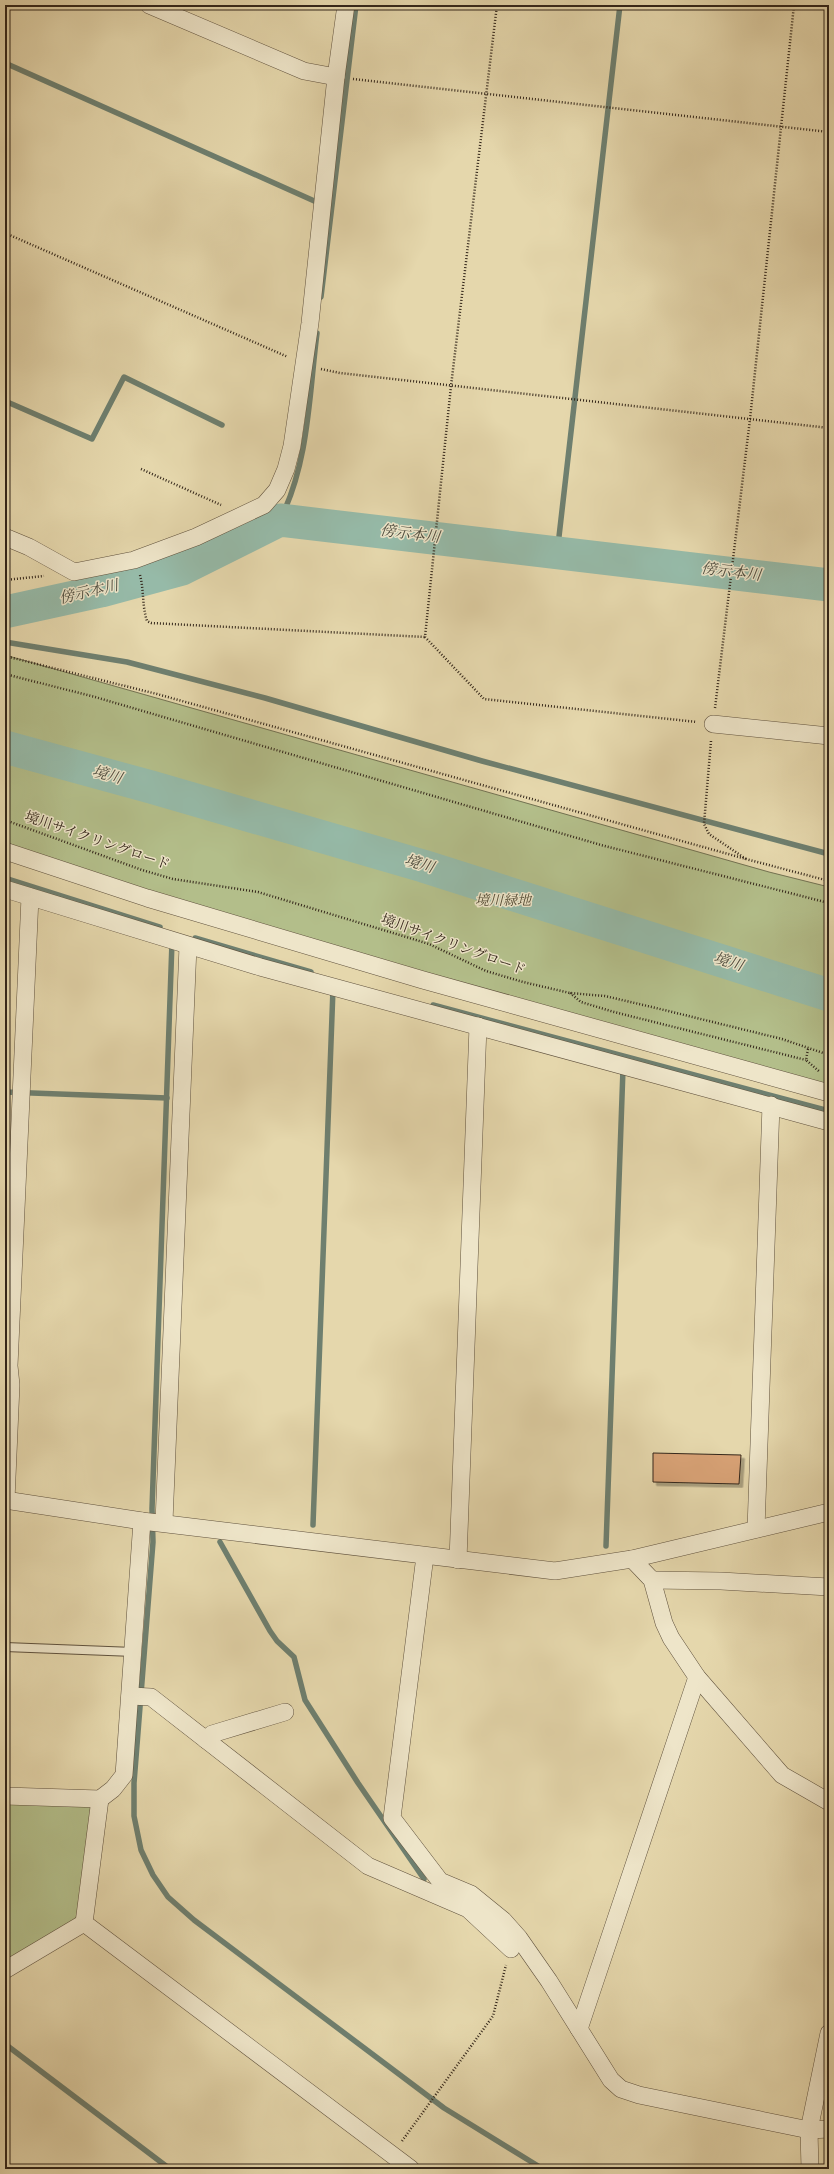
<svg xmlns="http://www.w3.org/2000/svg" width="834" height="2174" viewBox="0 0 834 2174" font-family="'Sorts Mill Goudy','Noto Serif JP',serif">
<defs>
<filter id="shadow"><feDropShadow dx="3.5" dy="3.5" stdDeviation="0" flood-color="#0004"/></filter>
</defs>
<rect width="100%" height="100%" fill="#e5d7ac"/>
<filter id="stains"><feTurbulence type="fractalNoise" baseFrequency=".005" numOctaves="4"/><feColorMatrix values="0 0 0 0 .2 0 0 0 0 .09 0 0 0 0 .02 0 0 0 .5 -.17"/></filter>
<radialGradient id="worn" r=".72"><stop offset=".6" stop-color="#630" stop-opacity="0"/><stop offset="1" stop-color="#630" stop-opacity=".3"/></radialGradient>
<g fill="#b3be8a" stroke="#737252">
<polygon points="5,655 769,872 829,887 829,1090 5,853"/>
<polygon points="5,1799 92,1802 78,1919 5,1965"/>
</g>
<g fill="none" stroke-linecap="round" stroke-linejoin="round">
<g stroke="#6e7f6f" stroke-width="5.5">
<polyline points="5,63 321,204"/>
<polyline points="321,297 356,5"/>
<polyline points="5,401 92,439 124,377 222,425"/>
<path d="M280 520C309 462 309 396 317 333"/>
<polyline points="557,554 620,5"/>
<polyline points="5,642 127,662 265,698 482,761 829,854"/>
<polyline points="5,878 160,927"/>
<polyline points="195,938 311,972"/>
<polyline points="172,942 152,1509 153,1542 134,1783 134,1816 141,1850 153,1875 168,1897 194,1920 444,2108 543,2169"/>
<polyline points="433,1005 829,1111"/>
<polyline points="5,1092 167,1098"/>
<polyline points="313,1525 333,989"/>
<polyline points="220,1542 270,1631 277,1641 294,1657 305,1700 358,1783 424,1879"/>
<polyline points="606,1546 623,1069"/>
<polyline points="5,2044 170,2169"/>
</g>
<g stroke="#96baa8" stroke-width="33">
<polyline points="5,612 101,591 182,569 280,520 829,585"/>
<polyline points="5,747 151,787 423,866 829,995"/>
</g>
</g>
<polygon fill="#d8a276" stroke="#33261a" filter="url(#shadow)" points="653,1453 741,1455 739,1484 653,1482"/>
<g fill="none" stroke-linecap="round" stroke-linejoin="round">
<defs>
<polyline id="service" points="5,1647 134,1652"/>
<g id="minor">
<polyline points="149,5 304,71 336,77"/>
<polyline points="5,537 29,547 74,572 134,560 196,537 264,505 277,490 286,469 292,446 310,323 336,77 346,5"/>
<polyline points="713,724 829,736"/>
<polyline points="5,851 147,898 423,980 829,1093"/>
<polyline points="5,889 260,967 829,1122"/>
<polyline points="5,1500 142,1521 555,1571 632,1559 829,1512"/>
<polyline points="6,1500 11,1385 9,1366 30,897"/>
<polyline points="164,1522 188,946"/>
<polyline points="756,1529 771,1105"/>
<polyline points="425,1556 392,1818 440,1881 471,1894 503,1920 519,1938 549,1981 611,2080 621,2089 639,2095 809,2130 829,2129"/>
<polyline points="632,1559 652,1580 664,1623 671,1638 697,1677 782,1775 829,1802"/>
<polyline points="458,1560 478,1026"/>
<polyline points="652,1580 721,1581 829,1587"/>
<polyline points="130,1696 151,1697 368,1866 468,1909 511,1949"/>
<polyline points="206,1740 212,1734 285,1712"/>
<polyline points="5,1796 100,1799 113,1789 124,1775 142,1521"/>
<polyline points="84,1923 411,2169"/>
<polyline points="84,1923 100,1799"/>
<polyline points="5,1970 84,1923"/>
<polyline points="579,2029 697,1677"/>
<polyline points="810,2169 809,2130 829,2033"/>
</g>
</defs>
<use href="#service" stroke="#60523e" stroke-width="10"/>
<use href="#minor" stroke="#60523e" stroke-width="18"/>
<g stroke="#33261a" stroke-width="2.5" stroke-dasharray="1 2" stroke-linecap="butt">
<polyline points="497,5 451,386 425,637 484,699 697,722"/>
<polyline points="353,79 829,132"/>
<polyline points="5,233 288,357"/>
<polyline points="321,369 340,373 829,428"/>
<polyline points="141,469 221,505"/>
<path d="M140 575C144 590 142 606 147 621L151 623 425 637"/>
<polyline points="5,580 44,576"/>
<polyline points="5,656 157,694 746,859 829,881"/>
<polyline points="5,674 95,697 601,845 829,903"/>
<polyline points="715,708 750,419 794,5"/>
<polyline points="711,741 704,824 709,834 746,859"/>
<polyline points="5,820 142,870 173,879 258,892 403,936 429,944 486,971 523,982 570,993 605,996 656,1008 782,1039 829,1055"/>
<polyline points="570,993 581,1002 614,1012 806,1060"/>
<polyline points="808,1049 806,1060 820,1072"/>
<polyline points="402,2141 493,2016 506,1965"/>
</g>
<use href="#service" stroke="#eee5c9" stroke-width="8"/>
<use href="#minor" stroke="#eee5c9" stroke-width="17"/>
</g>
<g text-anchor="middle" dominant-baseline="central" stroke-width="3" stroke-linejoin="round" paint-order="stroke">
<g font-size="14" fill="#33261a" stroke="#eee5c9">
<text transform="translate(97 842) rotate(19)">境川サイクリングロード</text>
<text transform="translate(453 946) rotate(20)">境川サイクリングロード</text>
</g>
<g font-size="14" font-style="italic" fill="#534c36" stroke="#eee5c9">
<text x="503" y="902">境川緑地</text>
</g>
<g font-size="15" font-style="italic" fill="#4c4b3e" stroke="#eee5c9">
<text transform="translate(410 535) rotate(7)">傍示本川</text>
<text transform="translate(731 573) rotate(7)">傍示本川</text>
<text transform="translate(89 593) rotate(-13)">傍示本川</text>
<text transform="translate(107 776) rotate(16)">境川</text>
<text transform="translate(419 865) rotate(17)">境川</text>
<text transform="translate(728 963) rotate(18)">境川</text>
</g>
</g>
<rect width="834" height="2174" fill="none" stroke="#e5d7ac" stroke-width="20"/>
<rect x="6" y="6" width="822" height="2162" fill="none" stroke="#33261a" stroke-width="2"/>
<rect x="10" y="10" width="814" height="2154" fill="none" stroke="#33261a"/>
<rect width="100%" height="100%" filter="url(#stains)"/>
<rect width="100%" height="100%" fill="url(#worn)"/>
</svg>
